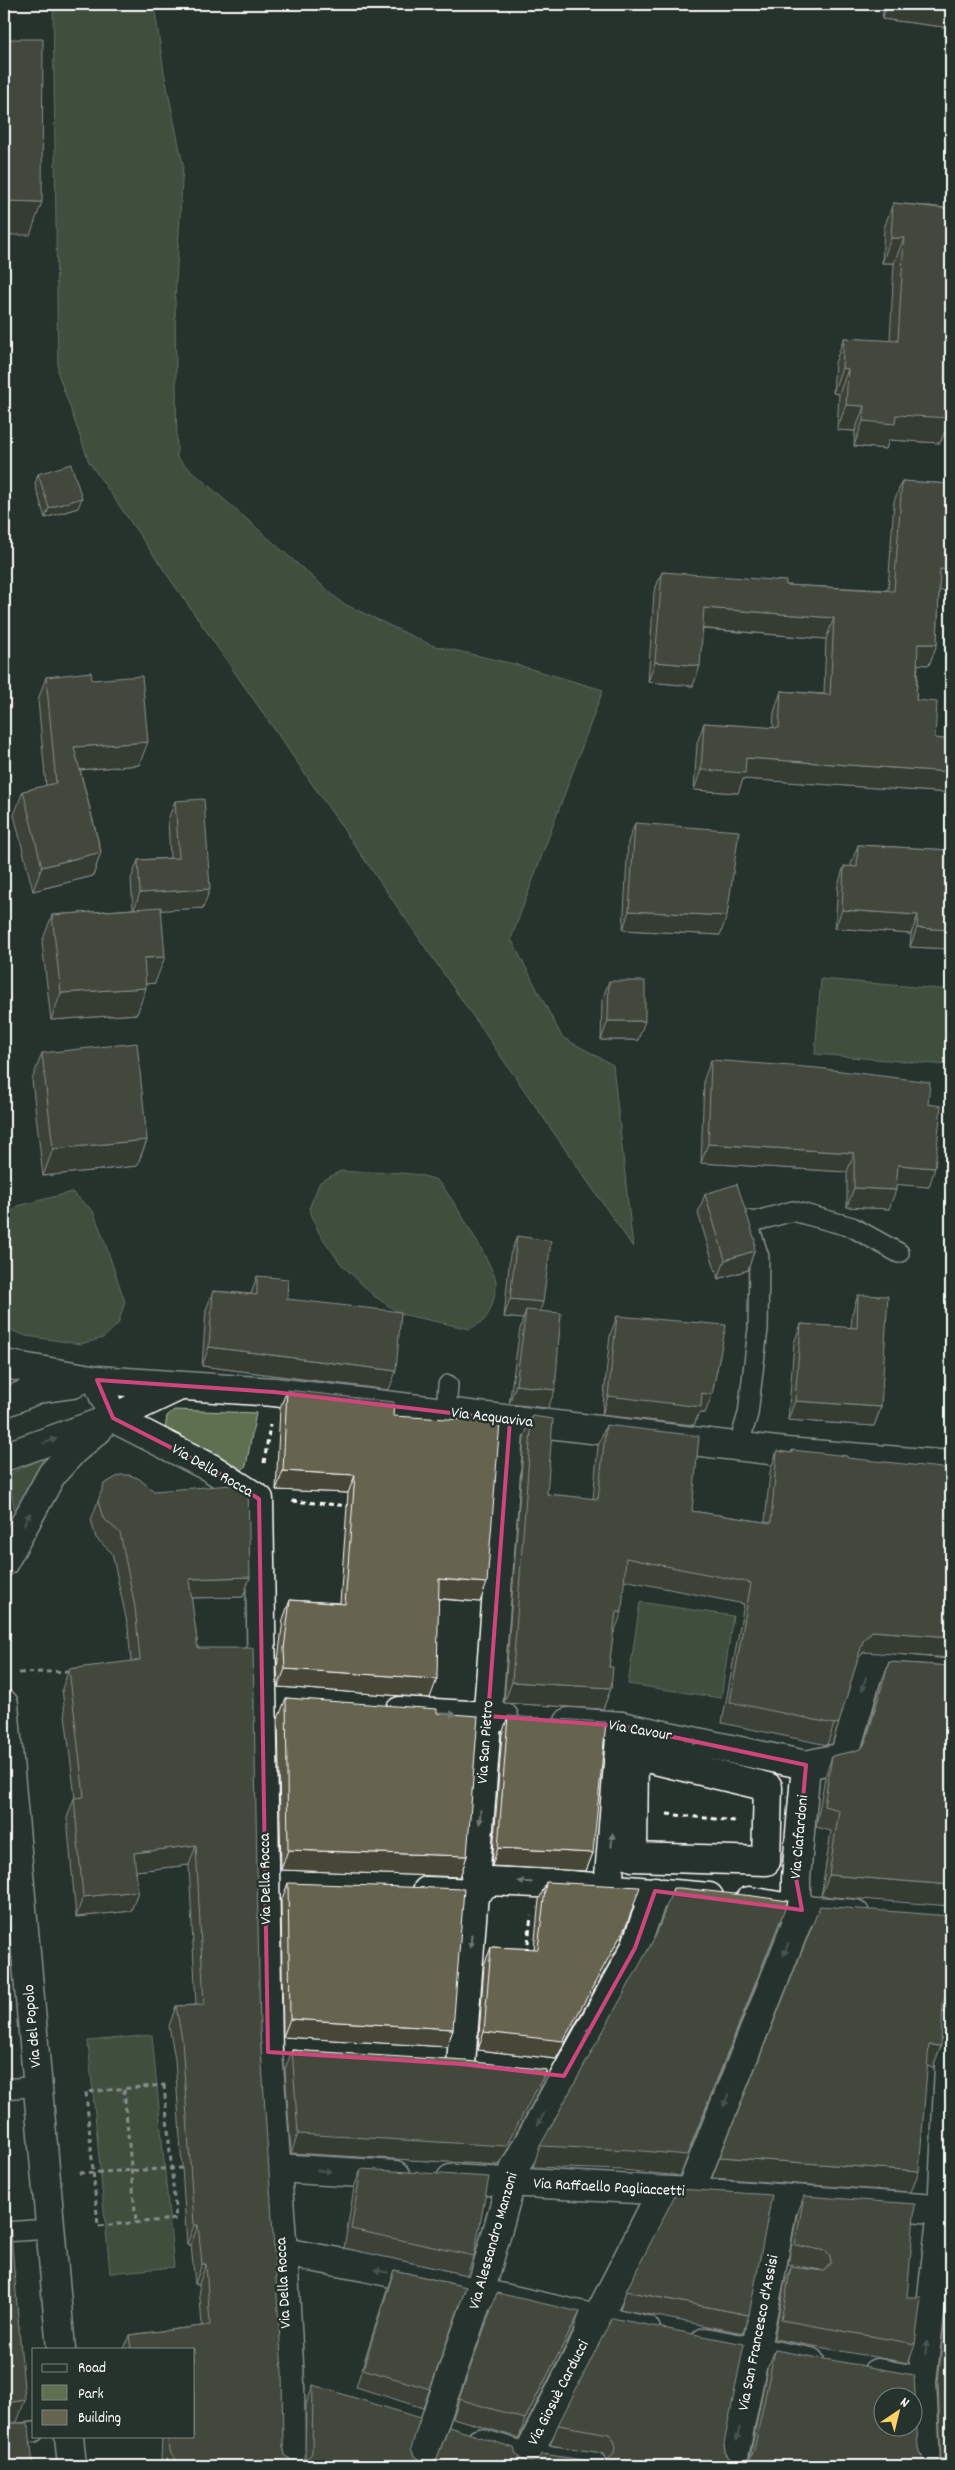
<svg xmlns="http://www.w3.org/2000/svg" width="955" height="2470" viewBox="0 0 955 2470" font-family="Dekko,sans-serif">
<rect width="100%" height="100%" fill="#26332d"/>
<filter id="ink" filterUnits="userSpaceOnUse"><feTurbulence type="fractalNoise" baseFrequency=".02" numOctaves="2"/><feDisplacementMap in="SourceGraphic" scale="10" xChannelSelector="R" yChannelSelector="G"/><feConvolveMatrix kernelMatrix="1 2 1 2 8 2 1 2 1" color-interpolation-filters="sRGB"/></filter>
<g filter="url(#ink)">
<g fill="#5f6f51" stroke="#afb7a8">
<polygon points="53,4 154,4 164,72 183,165 175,299 177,458 342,603 431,645 514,664 603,690 511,939 562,1037 613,1065 633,1247 89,462 58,373"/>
<polygon points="821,979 951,990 947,1065 815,1054"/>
<path d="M341 1171C370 1174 410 1169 436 1180 445 1183 495 1270 496 1281 497 1291 491 1314 483 1321 480 1324 474 1326 470 1329L401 1314 374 1296 341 1264 319 1233 309 1208 320 1182Z"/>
<polygon points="72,1192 93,1211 103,1237 125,1302 118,1324 103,1338 81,1344 26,1336 13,1331 4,1318 4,1218 18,1206"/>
<polygon points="174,1410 256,1413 246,1466 240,1472 217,1455 173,1436 165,1430 167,1416"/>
<polygon points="44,1458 27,1488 15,1516 10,1478 13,1472"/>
<polygon points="640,1602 733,1616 721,1698 628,1684"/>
<polygon points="152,2035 174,2267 110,2273 88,2041"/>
</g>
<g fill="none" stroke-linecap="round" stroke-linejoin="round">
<defs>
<g id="service">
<polyline points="749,1223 793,1211 852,1227 899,1253"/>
<polyline points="446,1412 448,1385"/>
<polyline points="738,1447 748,1414 758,1329 759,1257 747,1220"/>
<polyline points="4,1916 23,1914"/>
<polyline points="4,2089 38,2086"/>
<polyline points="4,2232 50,2229"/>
<polyline points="4,2435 34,2432"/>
</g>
<polygon id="pedestrian" points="634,1755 768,1787 766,1861 633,1857"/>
<g id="minor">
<polyline points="97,1380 113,1418 211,1468 259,1499 268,2052 283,2252 290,2383 291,2466"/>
<polyline points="400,1711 504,1717"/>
<polyline points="569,1722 621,1726 806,1765"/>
<polyline points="608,1889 621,1726"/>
<polyline points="427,1891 475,1893 489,1881 558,1884 709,1897"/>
<polyline points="749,1901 802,1910 855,1914"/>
<polyline points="461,2064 510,1420"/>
<polyline points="276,2168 396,2175"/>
<polyline points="451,2179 690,2192 951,2210"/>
<polyline points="690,2192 802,1910 796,1896 796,1878 806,1765 844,1757 870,1666 951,1674"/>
<polyline points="283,2252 365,2267 646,2330"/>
<polyline points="705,2342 810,2362"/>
<polyline points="877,2373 922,2381"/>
<polyline points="480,2443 526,2457 593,2466"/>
<polyline points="419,2466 480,2293 515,2167 635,1948 655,1891"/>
<polyline points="522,2466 662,2191"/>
<polyline points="732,2466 771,2273 784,2199"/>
<polyline points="926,2466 922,2381 942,2211 951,2025"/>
</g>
<g id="secondary">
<polyline points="4,1364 97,1380 274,1392 786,1452 951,1465"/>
<polyline points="4,1403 38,1389 73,1384"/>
<polyline points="4,1457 113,1418 180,1386"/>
<polyline points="4,1562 52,1474 74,1450 98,1430"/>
<polyline points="4,1704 61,2349"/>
<polyline points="69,2436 72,2466"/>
</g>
</defs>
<use href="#service" stroke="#fff" stroke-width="22"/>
<use href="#pedestrian" stroke="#fff" stroke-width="31"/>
<use href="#minor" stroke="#fff" stroke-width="31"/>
<use href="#secondary" stroke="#fff" stroke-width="31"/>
<g stroke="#fff" stroke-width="3" stroke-dasharray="5 4" stroke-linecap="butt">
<polyline points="264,1463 270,1425"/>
<polyline points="292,1501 351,1506"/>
<polyline points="19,1673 71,1671"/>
<polyline points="667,1814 735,1821"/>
<polyline points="527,1952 531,1916"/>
<polygon points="164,2085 176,2219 98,2226 86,2092"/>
<polyline points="124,2089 136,2222"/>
<polyline points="79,2173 182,2168"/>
</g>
<use href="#service" stroke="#26332d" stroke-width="19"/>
<use href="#pedestrian" stroke="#26332d" stroke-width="28"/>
<use href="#minor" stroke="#26332d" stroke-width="28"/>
<use href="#secondary" stroke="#26332d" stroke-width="28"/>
</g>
<g fill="#585645" stroke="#fff">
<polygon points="884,4 951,4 951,28 882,19"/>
<polygon points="951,166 951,432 945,431 940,443 889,440 886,449 854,446 855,431 837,430 839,394 833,393 835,363 844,338 890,341 894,263 882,263 884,228 893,203 948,208"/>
<polygon points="38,474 78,508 45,518 35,484"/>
<polygon points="902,481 951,484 951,591 939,590 937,644 929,665 918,664 916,700 935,738 951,740 951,793 743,779 738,793 694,790 697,743 704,723 773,728 774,712 781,691 824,694 826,639 703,629 693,686 648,682 654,592 662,572 786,585 888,590 894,501"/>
<polygon points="46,677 92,680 139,765 80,770 101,852 93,876 33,891 14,815 23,791 46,786 38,700"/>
<polygon points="175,801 203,908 161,910 155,983 146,984 137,1014 51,1020 42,942 52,915 133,909 131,879 138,860 170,858 168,820"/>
<polygon points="635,823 720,935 623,930 628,842"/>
<polygon points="858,845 951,850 951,949 910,947 911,934 835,928 838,885 844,866 851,867 851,864"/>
<polygon points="609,981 638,1040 601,1040 602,1000"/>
<polygon points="42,1053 147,1140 137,1166 43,1176 32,1080"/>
<polygon points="711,1060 929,1187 896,1184 889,1209 847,1207 847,1172 701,1163 704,1079"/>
<polygon points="705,1194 754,1251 748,1270 718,1279 698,1213"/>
<polygon points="517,1236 540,1311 548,1408 509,1404 520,1329 523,1319 504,1317 510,1255"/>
<polygon points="257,1276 287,1299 389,1390 202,1366 206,1310 213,1291 251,1294"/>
<polygon points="858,1295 881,1407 874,1426 788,1420 794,1343 801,1324 851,1328 852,1314"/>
<polygon points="617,1316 705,1413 699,1413 694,1425 602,1415 610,1335"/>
<polygon points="287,1390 393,1416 480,1602 438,1599 430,1698 278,1687 277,1668 283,1619 290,1600 340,1603 348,1493 276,1490 280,1408"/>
<polygon points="532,1416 547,1494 593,1499 598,1446 606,1425 692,1511 765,1522 770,1472 777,1451 791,1453 792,1450 864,1652 857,1659 832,1744 827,1745 722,1723 744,1604 624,1580 613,1633 609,1667 611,1688 603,1709 504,1703 524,1437"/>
<polygon points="98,1501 250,1577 243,1597 191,1598 198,1648 260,2033 283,2446 285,2455 291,2460 299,2462 305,2460 306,2404 313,2385 411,2449 414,2456 421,2461 430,2462 516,2455 522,2460 530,2462 598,2462 607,2460 602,2453 550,2445 558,2425 724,2444 725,2452 729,2458 736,2461 745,2461 750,2458 767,2369 775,2350 918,2448 920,2454 926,2460 934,2462 941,2460 938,2382 945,2316 951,2300 951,2466 162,2466 161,2462 162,2436 194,2436 194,2349 124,2349 129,2335 202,2326 199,2284 195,2284 191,2245 187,2245 175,2059 169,2026 176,2006 196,2005 189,1865 136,1871 138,1891 131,1911 76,1917 67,1818 74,1798 75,1798 62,1689 69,1669 131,1662 128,1627 112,1553 96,1538 91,1520"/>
<polygon points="889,1662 951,1666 821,1896 831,1831 816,1827 825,1777 832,1756 855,1751 862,1748 864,1745 881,1683"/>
<polygon points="286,1698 437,1713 467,1856 460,1877 281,1870 278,1719"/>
<polygon points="508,1716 593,1853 586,1871 492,1866 502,1734"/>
<polygon points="546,1882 621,1942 556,2059 478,2050 484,1965 491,1947 534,1949 539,1900"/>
<polygon points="288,1883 453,2029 447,2047 283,2037 281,1901"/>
<polygon points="292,2050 547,2070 540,2089 499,2165 291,2153 285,2069"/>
<polygon points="361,2169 474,2256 467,2275 344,2248 354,2188"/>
<polygon points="804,2196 907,2297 915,2344 908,2363 774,2339 784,2286 791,2267 820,2270 788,2264 797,2215"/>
<polygon points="394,2270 466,2287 423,2408 356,2387 387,2289"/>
<polygon points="626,2291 749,2315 743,2333 620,2309"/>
<polygon points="497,2293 573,2331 519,2438 453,2418"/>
</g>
<g fill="#474638" stroke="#fff">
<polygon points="888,4 916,4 951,8 951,28 882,19"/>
<polygon points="4,201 42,202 30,235 4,235"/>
<polygon points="891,238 904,238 894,263 882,263"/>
<polygon points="842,368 848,369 839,394 833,393"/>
<polygon points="846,405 864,406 855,431 837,430"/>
<polygon points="951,406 951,432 945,431 940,443 889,440 886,449 854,446 863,421 896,415"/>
<polygon points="82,498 78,508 45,518 49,508"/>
<polygon points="940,569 951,570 951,591 932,590"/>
<polygon points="704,608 834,618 826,639 697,628"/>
<polygon points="918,644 937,644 929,665 911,664"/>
<polygon points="655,662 700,666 693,686 648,682"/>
<polygon points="148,742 139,765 66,771 74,747"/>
<polygon points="746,758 951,772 951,793 743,779 738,793 694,790 701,770"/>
<polygon points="101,852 93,876 33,891 42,867"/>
<polygon points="210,889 203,908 133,912 140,893"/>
<polygon points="842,910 918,915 911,934 835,928"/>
<polygon points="629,911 727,916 720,935 623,930"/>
<polygon points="917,928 951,930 951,949 910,947"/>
<polygon points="165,957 155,983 134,985 144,958"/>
<polygon points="146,988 137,1014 51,1020 61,993"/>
<polygon points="608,1021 645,1021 638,1040 601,1040"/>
<polygon points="147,1140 137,1166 43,1176 53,1149"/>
<polygon points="708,1144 854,1153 847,1172 701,1163"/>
<polygon points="898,1165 935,1168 929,1187 891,1184"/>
<polygon points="854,1188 896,1190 889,1209 847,1207"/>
<polygon points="754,1251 748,1270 718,1279 725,1260"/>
<polygon points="510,1299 543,1302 537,1321 526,1310 523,1319 504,1317"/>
<polygon points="209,1347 396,1371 389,1390 202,1366"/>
<polygon points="516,1385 555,1390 548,1408 509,1404"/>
<polygon points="702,1393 712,1395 705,1413 699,1413 694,1425 602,1415 608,1396"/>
<polygon points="795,1401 881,1407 874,1426 788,1420"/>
<polygon points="283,1471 355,1475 348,1493 276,1490"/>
<polygon points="250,1577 243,1597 182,1598 189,1579"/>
<polygon points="439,1579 487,1583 480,1602 432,1598"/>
<polygon points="616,1612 622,1612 614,1633 608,1633"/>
<polygon points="872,1631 951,1637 951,1658 864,1652 855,1662 863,1641"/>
<polygon points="285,1669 437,1679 430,1698 278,1687"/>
<polygon points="512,1682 611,1688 603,1709 504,1703"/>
<polygon points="839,1723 832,1744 827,1745 834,1724"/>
<polygon points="196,1845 189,1865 127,1872 134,1853"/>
<polygon points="498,1848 593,1853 586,1871 492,1866"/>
<polygon points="288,1850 467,1856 460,1877 281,1870"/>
<polygon points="829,1875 951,1885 951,1906 821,1896"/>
<polygon points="138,1891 131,1911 76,1917 83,1897"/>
<polygon points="788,1901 680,2176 623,2170 533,2167 540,2146"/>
<polygon points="627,1924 621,1942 556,2059 478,2050 484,2032"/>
<polygon points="951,1991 951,2009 944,2011 938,2016 946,1995"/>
<polygon points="290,2019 453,2029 447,2047 283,2037"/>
<polygon points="929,2045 941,2046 933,2067 922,2066"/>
<polygon points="547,2070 540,2089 499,2165 291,2153 298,2134"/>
<polygon points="720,2157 919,2171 911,2192 712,2178"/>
<polygon points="9,2199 4,2215 4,2203"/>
<polygon points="194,2225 198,2225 191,2245 187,2245"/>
<polygon points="202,2264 206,2264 199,2284 195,2284"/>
<polygon points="580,2312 573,2331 519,2438 525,2419"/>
<polygon points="25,2400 17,2422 4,2425 4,2408 6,2403"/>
</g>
<g fill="#666450" stroke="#fff" fill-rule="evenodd">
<polygon points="916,4 951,4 951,8"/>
<polygon points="4,39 43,39 42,202 4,201"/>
<polygon points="893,203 951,209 951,406 950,406 949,418 896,415 895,424 863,421 864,406 846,405 848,369 842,368 844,338 898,341 904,238 891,238"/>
<polygon points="71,464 82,498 49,508 38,474"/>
<polygon points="902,481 951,484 951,570 940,569 937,644 918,644 916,700 937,702 935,738 951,740 951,772 746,758 745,773 701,770 704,723 779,728 781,691 830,695 834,618 704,608 700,666 655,662 662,572 786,581 786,585 894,591"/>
<polygon points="91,672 92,680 142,676 148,742 74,747 101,852 42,867 23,791 56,783 46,677"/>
<polygon points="204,799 210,889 140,893 138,860 179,858 175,801"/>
<polygon points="635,823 739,831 727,916 629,911"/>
<polygon points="858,845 951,850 951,930 917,928 918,915 842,910 844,866 857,867"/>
<polygon points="161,907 165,957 144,958 146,988 61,993 52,915"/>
<polygon points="609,981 645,981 645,1021 608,1021"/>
<polygon points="137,1043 147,1140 53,1149 42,1053"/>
<polygon points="711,1060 817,1068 930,1082 928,1104 941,1106 935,1168 898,1165 896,1190 854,1188 854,1153 708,1144"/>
<polygon points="737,1184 755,1240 754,1251 725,1260 705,1194"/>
<polygon points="517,1236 551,1241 543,1302 510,1299"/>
<polygon points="257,1276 288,1279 287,1299 401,1312 396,1371 209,1347 213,1291 257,1295"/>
<polygon points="858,1295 888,1296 881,1407 795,1401 801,1324 857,1328"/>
<polygon points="526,1310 561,1313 555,1390 516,1385"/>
<polygon points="617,1316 726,1325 712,1395 702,1393 701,1407 608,1396"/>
<polygon points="287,1390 394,1402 393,1416 500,1422 487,1583 439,1579 437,1679 285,1669 284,1649 290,1600 345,1604 355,1475 283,1471"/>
<polygon points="532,1416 553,1419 547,1494 598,1499 606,1425 699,1436 692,1511 771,1523 777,1451 792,1453 792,1450 847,1456 847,1458 951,1469 951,1637 872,1631 863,1641 839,1723 834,1724 730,1702 751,1583 626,1558 622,1612 616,1612 609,1667 613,1667 611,1688 512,1682"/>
<path d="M120 1475H129L138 1478 154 1491 245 1484 248 1486 250 1577 189 1579 198 1648H253L260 2033 282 2372 283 2446 285 2455 291 2460 299 2462 307 2459 312 2453 313 2385 420 2418 411 2449 414 2456 421 2461 430 2462 437 2458 449 2427 514 2448 516 2455 522 2460 530 2462 537 2460 542 2454 598 2462 607 2460 613 2455 616 2448 614 2440 609 2434 558 2425 612 2318 744 2344 724 2444 725 2452 729 2458 736 2461H745L751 2457 754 2450 775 2350 914 2375 918 2448 920 2454 926 2460 934 2462 941 2460 947 2454 949 2446 945 2362 951 2307V2466H181L178 2464 171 2454 168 2442V2436H194V2349H131L129 2335 210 2325 206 2264H202L198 2225H194L182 2040 176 2006 204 2005 196 1845 134 1853 138 1891 83 1897 74 1798 84 1797 69 1669 140 1660 135 1607 120 1533 103 1518 98 1501 104 1484ZM882 2398H912V2428H882Z"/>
<polygon points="889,1662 951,1666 951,1885 829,1875 839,1810 824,1806 832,1756 855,1751 862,1748 866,1741"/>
<polygon points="286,1698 437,1709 437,1713 478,1716 467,1856 288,1850"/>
<polygon points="508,1716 606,1722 593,1853 498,1848"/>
<polygon points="546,1882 640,1887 627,1924 563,2041 484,2032 491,1947 538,1949"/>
<polygon points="288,1883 464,1889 453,2029 290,2019"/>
<polygon points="673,1888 680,1888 753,1896 788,1901 687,2155 631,2150 540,2146 656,1935"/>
<polygon points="820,1906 951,1916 951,1991 946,1995 943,2003 941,2046 929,2045 919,2171 720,2157"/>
<polygon points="292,2050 466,2061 547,2070 506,2146 298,2134"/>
<polygon points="4,2137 9,2199 4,2203"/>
<polygon points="361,2169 489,2177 474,2256 351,2229"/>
<polygon points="678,2189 772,2195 749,2315 626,2291"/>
<polygon points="804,2196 915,2204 907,2297 921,2297 915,2344 781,2320 791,2267 824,2271 831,2262 830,2256 826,2251 795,2245"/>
<polygon points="4,2217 10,2221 25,2400 6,2403 4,2408"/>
<polygon points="394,2270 466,2287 430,2389 363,2369"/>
<polygon points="497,2293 580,2312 525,2419 459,2399"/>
<polygon points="4,2418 7,2423 27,2423 27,2427 29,2427 33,2466 4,2466"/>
</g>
<defs><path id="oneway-solid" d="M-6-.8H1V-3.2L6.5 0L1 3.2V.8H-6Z" transform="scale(1.25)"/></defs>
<g fill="#727a76">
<use href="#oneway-solid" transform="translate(50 1441) rotate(-19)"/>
<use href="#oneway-solid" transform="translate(27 1519) rotate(-62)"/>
<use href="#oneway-solid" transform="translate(864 1684) rotate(106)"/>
<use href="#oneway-solid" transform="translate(449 1714) rotate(4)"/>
<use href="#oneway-solid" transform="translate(692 1741) rotate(12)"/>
<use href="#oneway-solid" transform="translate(480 1817) rotate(94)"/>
<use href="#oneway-solid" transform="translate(612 1840) rotate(-85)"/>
<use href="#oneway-solid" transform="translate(525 1882) rotate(-178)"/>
<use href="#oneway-solid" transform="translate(471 1941) rotate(95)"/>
<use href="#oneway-solid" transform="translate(786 1949) rotate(112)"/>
<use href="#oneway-solid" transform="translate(588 2033) rotate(-61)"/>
<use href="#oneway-solid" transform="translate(726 2100) rotate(112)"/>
<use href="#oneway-solid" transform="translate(541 2119) rotate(118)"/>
<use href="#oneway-solid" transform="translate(324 2171) rotate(4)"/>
<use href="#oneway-solid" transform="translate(381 2271) rotate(-167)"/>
<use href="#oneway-solid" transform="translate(926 2348) rotate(-84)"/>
<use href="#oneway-solid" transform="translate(738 2434) rotate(102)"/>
</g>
</g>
<path d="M0 0H955V2470H0ZM97 1380 274 1392 510 1420 488 1716 621 1726 806 1765 796 1878 802 1910 655 1891 635 1948 564 2076 461 2064 268 2052 259 1499 211 1468 113 1418Z" fill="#26332d" fill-opacity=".55" fill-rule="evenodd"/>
<path fill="none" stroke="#ce467c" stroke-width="4" stroke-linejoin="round" d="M97 1380 274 1392 510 1420 488 1716 621 1726 806 1765 796 1878 802 1910 655 1891 635 1948 564 2076 461 2064 268 2052 259 1499 211 1468 113 1418Z"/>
<g text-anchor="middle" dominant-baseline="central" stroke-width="5" stroke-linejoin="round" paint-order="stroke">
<g font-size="16" fill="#fff" stroke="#26332d">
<text transform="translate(492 1418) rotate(7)">Via Acquaviva</text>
<text transform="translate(212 1471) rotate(30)">Via Della Rocca</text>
<text transform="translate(640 1731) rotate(10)">Via Cavour</text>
<text transform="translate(486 1742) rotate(-86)">Via San Pietro</text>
<text transform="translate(800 1837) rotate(-85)">Via Ciafardoni</text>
<text transform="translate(266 1879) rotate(-91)">Via Della Rocca</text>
<text transform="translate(33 2026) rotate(-95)">Via del Popolo</text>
<text transform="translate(609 2188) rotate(3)">Via Raffaello Pagliaccetti</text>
<text transform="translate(494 2241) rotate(-74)">Via Alessandro Manzoni</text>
<text transform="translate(284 2283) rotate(-93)">Via Della Rocca</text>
<text transform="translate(759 2333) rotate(-79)">Via San Francesco d'Assisi</text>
<text transform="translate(559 2393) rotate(-63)">Via Giosuè Carducci</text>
</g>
</g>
<rect width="955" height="2470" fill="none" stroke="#26332d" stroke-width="20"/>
<rect x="10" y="10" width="935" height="2450" fill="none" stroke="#fff" stroke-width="2" filter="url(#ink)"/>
<rect x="32" y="2348" width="162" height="90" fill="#26332d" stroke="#7d8581"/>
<rect x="42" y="2364" width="25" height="8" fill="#26332d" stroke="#7d8581"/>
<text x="78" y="2372" font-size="15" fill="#ffffff">Road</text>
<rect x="42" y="2385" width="25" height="15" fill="#5f6f51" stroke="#7d8581"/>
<text x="78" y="2398" font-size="15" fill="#ffffff">Park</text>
<rect x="42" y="2410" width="25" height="15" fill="#666450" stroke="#7d8581"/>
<text x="78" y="2422" font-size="15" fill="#ffffff">Building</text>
<g transform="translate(898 2412) rotate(35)"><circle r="24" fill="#26332d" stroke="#7d8581"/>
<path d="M0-4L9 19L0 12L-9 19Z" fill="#ffd166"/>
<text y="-8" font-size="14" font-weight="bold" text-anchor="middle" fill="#ffffff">N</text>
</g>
</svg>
